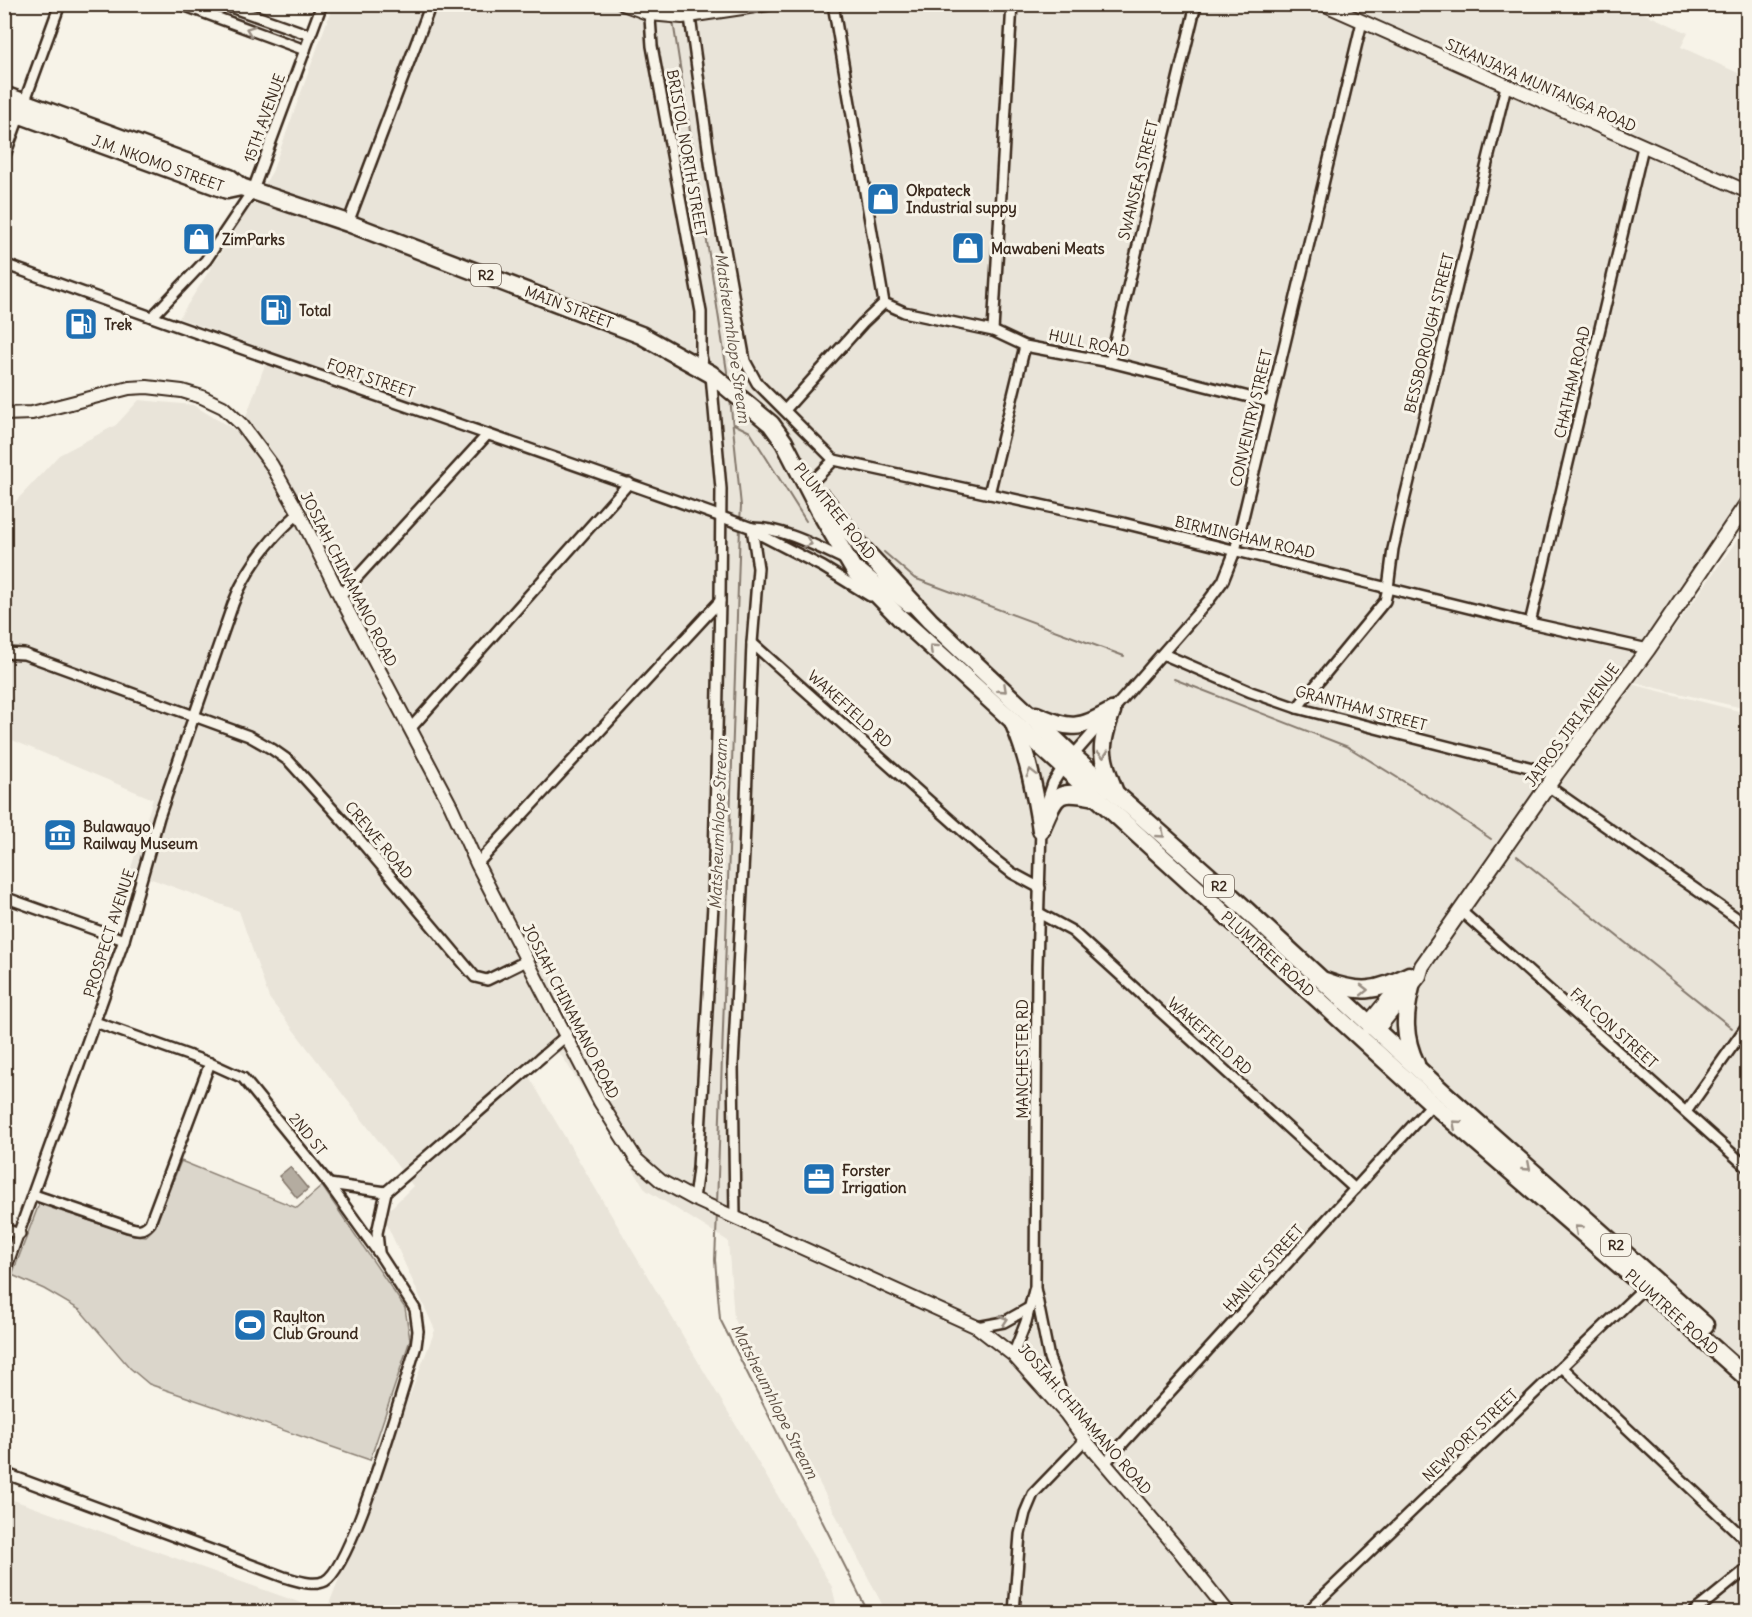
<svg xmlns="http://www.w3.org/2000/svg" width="1752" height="1617" viewBox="0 0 1752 1617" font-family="Delius,sans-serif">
<rect width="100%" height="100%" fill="#f7f3e8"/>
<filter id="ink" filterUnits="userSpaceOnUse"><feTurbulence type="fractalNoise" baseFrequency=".0167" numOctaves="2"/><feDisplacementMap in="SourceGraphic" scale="12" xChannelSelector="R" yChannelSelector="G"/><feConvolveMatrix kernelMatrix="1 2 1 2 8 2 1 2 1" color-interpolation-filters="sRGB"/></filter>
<g filter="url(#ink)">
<g fill="#e9e4d9">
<polygon points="1609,4 1623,11 1637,10 1688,33 1681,47 1747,77 1747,493 1615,680 1747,713 1747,1612 886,1612 734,1318 728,1241 646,1190 564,1059 553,1046 524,1068 832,1587 838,1612 5,1612 5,1497 326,1612 435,1330 383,1216 413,1186 269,998 239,911 130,871 153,799 5,737 4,514 59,455 116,425 139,400 193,405 240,433 270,351 179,318 272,172 333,5"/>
<polygon points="1747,526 1747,709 1635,683"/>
</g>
<polygon fill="#dbd6cb" stroke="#8b8074" stroke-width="1.5" points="181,1161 297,1208 322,1186 405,1308 410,1340 370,1460 149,1384 130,1368 80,1310 44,1289 12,1275 39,1204 134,1235 146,1236 154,1228"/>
<polygon fill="#b4aca0" stroke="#84786c" stroke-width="1.5" points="290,1167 308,1189 297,1198 279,1176"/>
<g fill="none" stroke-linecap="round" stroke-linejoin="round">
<g stroke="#84786c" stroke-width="2">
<polyline points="670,4 672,13"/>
<polyline points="673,21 728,378"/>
<polyline points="730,398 741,506 740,521"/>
<polyline points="734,424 750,432 806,521"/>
<polyline points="884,552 914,578 1124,656"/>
<polyline points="1174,679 1348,747 1440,804 1491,839"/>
<polyline points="1517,856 1732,1028"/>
<polyline points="1745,1039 1748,1041"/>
<polyline points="717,1205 740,527"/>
<polyline points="717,1213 715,1260 720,1319 868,1612"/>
</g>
<defs>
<g id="minor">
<polyline points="180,4 305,50"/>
<polyline points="222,4 310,35"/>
<polyline points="649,4 652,46 701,312 701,356 704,369"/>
<polyline points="833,4 884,303 904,312 993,331 1025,346 1110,362 1269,402"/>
<polyline points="690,17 712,177 745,361 757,383 834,460"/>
<polyline points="4,158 60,4"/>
<polyline points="348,223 431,4"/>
<path d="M4 264C253 355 504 438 752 528L763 536 823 567 870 596"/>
<polyline points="152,317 206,260 253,190 322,4"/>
<polyline points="993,331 1012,4"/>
<polyline points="1110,362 1196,4"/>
<polyline points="785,410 863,323 884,303"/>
<polyline points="834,460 1123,523 1530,623 1648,649"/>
<polyline points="811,483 834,460"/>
<polyline points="989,494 1025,346"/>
<path d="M752 528C784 528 817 547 846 560"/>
<polyline points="860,568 908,607"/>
<polyline points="340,596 487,435"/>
<polyline points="1530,623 1643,147"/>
<polyline points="752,643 994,859 1012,873 1040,888"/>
<polyline points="4,653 24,654 249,736 272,749 289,761 354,833 475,977 487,980 528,960"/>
<polyline points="1163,654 1251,692 1297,708 1556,774"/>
<polyline points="1297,708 1385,601 1388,588 1393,549 1405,497 1506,86"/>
<polyline points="410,729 629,483"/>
<polyline points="1548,786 1748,926"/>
<polyline points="1044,810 1053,783 1063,767 1209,600 1223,581 1235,551 1362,22"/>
<polyline points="1041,827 1037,966 1035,1288 1049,1358 1064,1399 1066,1414"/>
<polyline points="477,864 720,601"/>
<polyline points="4,897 124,940"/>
<polyline points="1461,911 1748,1168"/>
<polyline points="1039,913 1072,931 1355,1189"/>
<polyline points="1686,1112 1748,1024"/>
<polyline points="329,1184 386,1192"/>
<path d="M34 1195 128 1227C138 1230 143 1231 150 1223L210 1063"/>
<polyline points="694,1199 698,1168 713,905 720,601 721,489 711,375"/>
<polyline points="735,1217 733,1065 744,852 752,643 758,568 752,528"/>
<polyline points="4,1229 20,1234"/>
<polyline points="379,1252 377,1233 386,1192 567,1035"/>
<path d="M4 1274 124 940 159 817 233 604C247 567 269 539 299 513"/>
<polyline points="977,1327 1004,1322 1029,1308"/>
<polyline points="1013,1355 1026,1322 1034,1290"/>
<polyline points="1562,1367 1748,1542"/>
<polyline points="1105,1463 1435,1101"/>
<path d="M4 1473 284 1577C296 1580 313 1587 325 1581 353 1566 404 1385 416 1346L418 1331 415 1309 380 1255 329 1184 243 1078 210 1063 95 1022"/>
<polyline points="1014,1612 1020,1534 1025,1513 1033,1494 1085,1440"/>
<polyline points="1307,1612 1648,1284"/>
<polyline points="1694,1612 1748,1568"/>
</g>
<g id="tertiary">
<polyline points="623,4 650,14 682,17 769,4"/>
<polyline points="1323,4 1748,192"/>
<polyline points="4,414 32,413 129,388 147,387 182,391 202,397 223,407 242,425 271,464 299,513 340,596 451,806 477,864 600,1102 636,1159 661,1181 694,1199 977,1327 1013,1355 1066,1414 1085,1440 1177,1548 1228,1612"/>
</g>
<g id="secondary">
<polyline points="1370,1027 1382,1023 1419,976 1422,966 1556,774 1648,649 1748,502"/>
<polyline points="1370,1027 1374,1017 1402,983"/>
</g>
<g id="trunk">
<polyline points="4,95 230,178 241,187 348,223 641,335 711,374 771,424 784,442 819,510 855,572 899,617 1433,1104 1645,1287 1748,1379"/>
<polyline points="4,109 227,190 241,187"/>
<polyline points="823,498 863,549 930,621 1073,756 1217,883 1443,1092 1705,1325"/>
<path d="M1112 711C1099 747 1100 755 1114 790"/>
<path d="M1036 715C1072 730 1077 730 1112 711"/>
<path d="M1014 724C1029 759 1035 793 1041 830"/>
<path d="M1041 829C1057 794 1055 789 1095 797"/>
<path d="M1325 981C1360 994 1376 992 1409 975"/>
<path d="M1411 987C1404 1016 1403 1037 1416 1064"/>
</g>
</defs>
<use href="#minor" stroke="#3b2a1e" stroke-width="14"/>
<use href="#tertiary" stroke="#3b2a1e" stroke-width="16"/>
<use href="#secondary" stroke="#3b2a1e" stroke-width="18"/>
<use href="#trunk" stroke="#3b2a1e" stroke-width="21"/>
<use href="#minor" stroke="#f7f3e8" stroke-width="9"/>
<use href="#tertiary" stroke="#f7f3e8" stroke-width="12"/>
<use href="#secondary" stroke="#f7f3e8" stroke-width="14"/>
<use href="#trunk" stroke="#f7f3e8" stroke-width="16"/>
</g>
<defs><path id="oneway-chevron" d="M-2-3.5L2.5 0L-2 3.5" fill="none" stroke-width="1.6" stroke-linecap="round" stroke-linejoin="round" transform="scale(1.5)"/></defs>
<g stroke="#998e83">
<use href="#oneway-chevron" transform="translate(250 30) rotate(-160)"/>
<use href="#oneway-chevron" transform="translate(808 543) rotate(21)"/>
<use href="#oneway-chevron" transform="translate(933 648) rotate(-138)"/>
<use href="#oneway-chevron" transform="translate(1003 689) rotate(43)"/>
<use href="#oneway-chevron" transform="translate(1103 754) rotate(85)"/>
<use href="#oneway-chevron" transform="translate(1031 773) rotate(-104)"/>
<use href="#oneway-chevron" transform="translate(1161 834) rotate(41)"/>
<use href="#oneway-chevron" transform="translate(1364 990) rotate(-1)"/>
<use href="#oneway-chevron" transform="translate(1456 1124) rotate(-139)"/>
<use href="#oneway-chevron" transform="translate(1527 1167) rotate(41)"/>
<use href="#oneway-chevron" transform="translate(1578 1229) rotate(-139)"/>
<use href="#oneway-chevron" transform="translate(1004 1320) rotate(-19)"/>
</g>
</g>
<defs>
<symbol id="shop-square" viewBox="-11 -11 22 22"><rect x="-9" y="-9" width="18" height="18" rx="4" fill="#1f6fb2" stroke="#f7f3e8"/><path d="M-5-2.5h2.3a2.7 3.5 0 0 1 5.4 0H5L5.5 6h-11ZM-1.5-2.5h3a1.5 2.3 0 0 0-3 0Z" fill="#fff"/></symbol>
<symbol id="fuel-square" viewBox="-11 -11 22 22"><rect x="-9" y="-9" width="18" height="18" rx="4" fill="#1f6fb2" stroke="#f7f3e8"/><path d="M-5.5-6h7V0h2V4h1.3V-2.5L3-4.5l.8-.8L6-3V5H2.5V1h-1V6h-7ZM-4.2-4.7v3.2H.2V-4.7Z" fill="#fff"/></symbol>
<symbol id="museum-square" viewBox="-11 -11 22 22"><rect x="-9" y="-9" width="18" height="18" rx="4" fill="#1f6fb2" stroke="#f7f3e8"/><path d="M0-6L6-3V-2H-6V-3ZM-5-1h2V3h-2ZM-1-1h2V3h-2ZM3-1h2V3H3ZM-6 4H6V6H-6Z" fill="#fff"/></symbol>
<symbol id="office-square" viewBox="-11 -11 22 22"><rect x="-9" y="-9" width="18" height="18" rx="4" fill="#1f6fb2" stroke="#f7f3e8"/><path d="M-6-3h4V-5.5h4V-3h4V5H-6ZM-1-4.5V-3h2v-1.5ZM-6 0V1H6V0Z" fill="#fff"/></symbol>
<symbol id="stadium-square" viewBox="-11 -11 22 22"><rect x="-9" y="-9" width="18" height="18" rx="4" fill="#1f6fb2" stroke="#f7f3e8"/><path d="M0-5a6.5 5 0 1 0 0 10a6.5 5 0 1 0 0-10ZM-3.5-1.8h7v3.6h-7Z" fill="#fff"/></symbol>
</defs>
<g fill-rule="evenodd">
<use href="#shop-square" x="864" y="180" width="38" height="38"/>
<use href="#shop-square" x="180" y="220" width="38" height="38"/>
<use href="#shop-square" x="949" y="229" width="38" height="38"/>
<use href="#fuel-square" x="257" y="291" width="38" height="38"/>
<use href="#fuel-square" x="62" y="305" width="38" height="38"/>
<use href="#museum-square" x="41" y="816" width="38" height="38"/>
<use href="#office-square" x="800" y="1160" width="38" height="38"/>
<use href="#stadium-square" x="231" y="1306" width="38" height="38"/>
</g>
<g text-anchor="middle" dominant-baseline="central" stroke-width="6" stroke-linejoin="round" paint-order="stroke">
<g fill="#f7f3e8" stroke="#73665b" stroke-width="1.5">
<rect x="471" y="264" width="30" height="22" rx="4.5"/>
<rect x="1204" y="875" width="30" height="22" rx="4.5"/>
<rect x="1601" y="1234" width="30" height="22" rx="4.5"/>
</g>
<g font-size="14" font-weight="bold" fill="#3b2a1e">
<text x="486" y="275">R2</text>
<text x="1219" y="886">R2</text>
<text x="1616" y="1245">R2</text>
</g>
<g font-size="15" fill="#3b2a1e" stroke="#f7f3e8">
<text transform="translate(1541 85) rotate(24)">SIKANJAYA MUNTANGA ROAD</text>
<text transform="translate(264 118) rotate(-70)">15TH AVENUE</text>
<text transform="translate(687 153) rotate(80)">BRISTOL NORTH STREET</text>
<text transform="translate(158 163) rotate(20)">J.M. NKOMO STREET</text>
<text transform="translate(1138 180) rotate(-76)">SWANSEA STREET</text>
<text transform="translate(569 307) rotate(21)">MAIN STREET</text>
<text transform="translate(1429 333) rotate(-76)">BESSBOROUGH STREET</text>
<text transform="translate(1089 343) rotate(12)">HULL ROAD</text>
<text transform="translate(371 378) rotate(19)">FORT STREET</text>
<text transform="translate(1572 382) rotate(-77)">CHATHAM ROAD</text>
<text transform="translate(1251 418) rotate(-77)">CONVENTRY STREET</text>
<text transform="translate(835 511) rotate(51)">PLUMTREE ROAD</text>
<text transform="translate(1245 537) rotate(13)">BIRMINGHAM ROAD</text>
<text transform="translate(349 579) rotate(63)">JOSIAH CHINAMANO ROAD</text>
<text transform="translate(1361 708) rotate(15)">GRANTHAM STREET</text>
<text transform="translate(850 709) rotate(42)">WAKEFIELD RD</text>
<text transform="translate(1572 725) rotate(-54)">JAIROS JIRI AVENUE</text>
<text transform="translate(379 840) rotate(50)">CREWE ROAD</text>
<text transform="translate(109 933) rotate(-72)">PROSPECT AVENUE</text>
<text transform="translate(1268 954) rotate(42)">PLUMTREE ROAD</text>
<text transform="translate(571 1011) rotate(63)">JOSIAH CHINAMANO ROAD</text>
<text transform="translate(1614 1028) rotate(42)">FALCON STREET</text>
<text transform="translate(1210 1036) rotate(42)">WAKEFIELD RD</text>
<text transform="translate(1022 1059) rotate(-90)">MANCHESTER RD</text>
<text transform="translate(308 1134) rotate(51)">2ND ST</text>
<text transform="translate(1263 1268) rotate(-48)">HANLEY STREET</text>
<text transform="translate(1672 1312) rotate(42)">PLUMTREE ROAD</text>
<text transform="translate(1085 1419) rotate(49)">JOSIAH CHINAMANO ROAD</text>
<text transform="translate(1470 1435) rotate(-44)">NEWPORT STREET</text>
</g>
<g font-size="15" font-weight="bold" fill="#3b2a1e" stroke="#f7f3e8" text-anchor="start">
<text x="906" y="190">Okpateck<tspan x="906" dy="17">Industrial suppy</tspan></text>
<text x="222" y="239">ZimParks</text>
<text x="991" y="248">Mawabeni Meats</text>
<text x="299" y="310">Total</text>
<text x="104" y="324">Trek</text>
<text x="83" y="826">Bulawayo<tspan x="83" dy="17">Railway Museum</tspan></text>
<text x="842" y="1170">Forster<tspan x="842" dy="17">Irrigation</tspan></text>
<text x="273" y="1316">Raylton<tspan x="273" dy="17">Club Ground</tspan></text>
</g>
<g font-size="16" font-style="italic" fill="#5f5145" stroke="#f7f3e8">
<text transform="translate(733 338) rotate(82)">Matsheumhlope Stream</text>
<text transform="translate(718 824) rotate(-88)">Matsheumhlope Stream</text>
<text transform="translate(775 1401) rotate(63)">Matsheumhlope Stream</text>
</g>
</g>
<rect width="1752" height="1617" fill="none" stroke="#f7f3e8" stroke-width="24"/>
<rect x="12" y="12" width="1728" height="1593" fill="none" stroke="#3b2a1e" stroke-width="2" filter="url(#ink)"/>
</svg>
